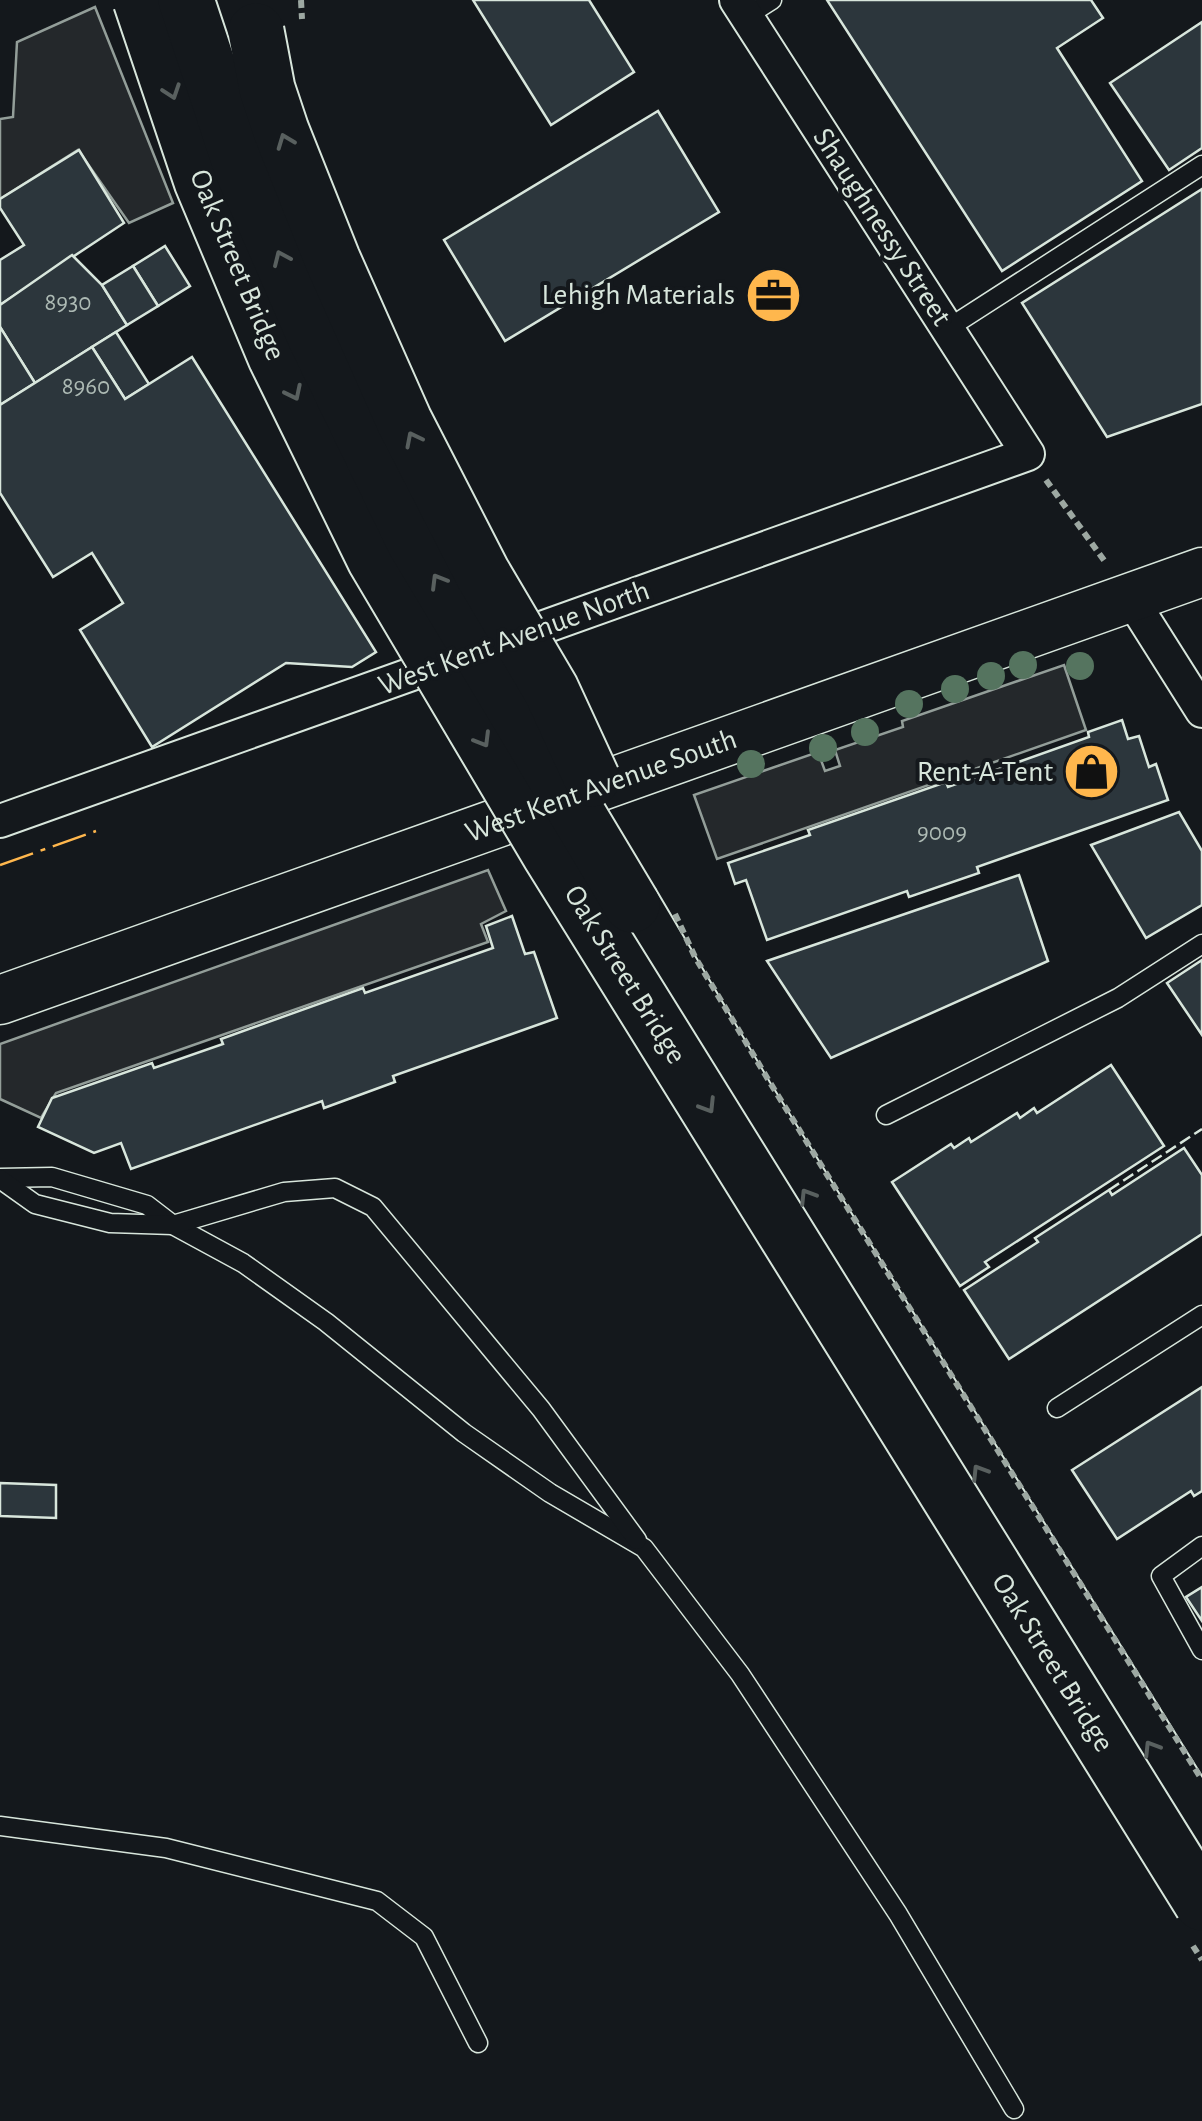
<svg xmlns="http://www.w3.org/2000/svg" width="1202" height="2121" viewBox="0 0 1202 2121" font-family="'Alegreya Sans',sans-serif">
<rect width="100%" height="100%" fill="#14181c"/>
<g fill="#24282b" stroke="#939e99" stroke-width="2.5">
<polygon points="95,7 173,203 129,223 78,150 0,199 0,119 13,117 17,42"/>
<polygon points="1064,665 1086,730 717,859 694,795 818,752 825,771 840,766 835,750 903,727 902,721"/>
<polygon points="488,870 506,911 481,924 488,942 56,1093 41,1118 0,1099 0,1044"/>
</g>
<g fill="#2c363c" stroke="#d8e6dc" stroke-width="2.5">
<polygon points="473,0 589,0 634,72 551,125"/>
<polygon points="827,0 1091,0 1103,18 1057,48 1142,181 1002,271"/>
<polygon points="1202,22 1202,148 1169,170 1110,83"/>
<polygon points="658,111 719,212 505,341 444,240"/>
<polygon points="79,150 124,223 0,305 0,260 24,245 0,208 0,199"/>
<polygon points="1202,189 1202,404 1107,437 1022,303"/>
<polygon points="165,246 190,286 158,306 133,266"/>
<polygon points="72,255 102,285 127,325 35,383 0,327 0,305"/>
<polygon points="133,266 158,306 127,325 102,285"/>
<polygon points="0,327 35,383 0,405"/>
<polygon points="116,332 149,384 125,399 92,347"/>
<polygon points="92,347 125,399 192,357 376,652 352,667 286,663 152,747 80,630 123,603 92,553 53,577 0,493 0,405"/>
<polygon points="1122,720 1128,739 1139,736 1149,767 1156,764 1168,800 977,867 979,873 909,897 907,891 767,940 746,880 735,884 728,863 810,835 808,830 946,782 948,787 1089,737 1088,732"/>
<polygon points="1179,812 1202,851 1202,905 1146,938 1091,845"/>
<polygon points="1019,875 1048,961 831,1058 767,961"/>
<polygon points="512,916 525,954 534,952 557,1018 393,1076 395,1082 324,1108 322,1101 131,1169 121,1143 94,1153 38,1127 52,1098 152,1063 154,1068 223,1044 221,1039 363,988 365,993 493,948 486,926"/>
<polygon points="1202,960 1202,1035 1167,983"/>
<polygon points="1111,1065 1164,1146 985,1262 989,1267 960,1286 892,1182 951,1144 954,1148 969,1138 971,1142 1017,1113 1020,1118 1034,1108 1037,1113"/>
<polygon points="1184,1148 1202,1175 1202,1234 1009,1359 964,1290 1038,1242 1035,1238 1109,1190 1112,1195"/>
<polygon points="1202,1387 1202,1491 1194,1496 1191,1491 1117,1539 1072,1470"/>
<polygon points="0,1483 56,1485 56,1518 0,1516"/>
<polygon points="1202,1587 1202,1621 1186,1597"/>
</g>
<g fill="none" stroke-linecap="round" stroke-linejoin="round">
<defs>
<g id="lane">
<polyline points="747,16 772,0"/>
<polyline points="947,329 1202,165"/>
<polyline points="886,1115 1118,998 1202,944"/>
<polyline points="0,1178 52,1177 147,1205 173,1225 243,1263 326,1322 464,1433 550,1493 644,1548 740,1674 898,1914 1014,2109"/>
<polyline points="0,1179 35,1204 110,1223 173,1225 284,1192 335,1188 373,1207 541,1409 637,1540"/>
<polyline points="1057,1408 1202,1315"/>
<polyline points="1202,1546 1161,1576 1202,1650"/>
<polyline points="0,1826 166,1848 377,1901 424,1937 478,2043"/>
</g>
<g id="street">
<polyline points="1130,597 1202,711"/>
<polyline points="505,641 1028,454 736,0"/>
<polyline points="0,821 454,659"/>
</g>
<g id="secondary">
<path id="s1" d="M0 1000 1202 572"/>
</g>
<polyline id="highway" points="632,905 745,1096 1202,1830"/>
</defs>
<use href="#lane" stroke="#d8e6dc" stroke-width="21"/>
<use href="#street" stroke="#d8e6dc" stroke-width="36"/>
<use href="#secondary" stroke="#d8e6dc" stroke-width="51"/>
<use href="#highway" stroke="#d8e6dc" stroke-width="59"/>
<g stroke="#9da8a2" stroke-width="6" stroke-dasharray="8 5" stroke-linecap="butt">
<polyline points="301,0 302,19"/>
<polyline points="1046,480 1106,563"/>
</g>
<use href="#lane" stroke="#14181c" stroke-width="18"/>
<use href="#street" stroke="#14181c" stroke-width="32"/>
<use href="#secondary" stroke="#14181c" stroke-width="48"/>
<use href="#highway" stroke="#14181c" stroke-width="55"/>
<defs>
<g id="highway-bridge">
<path id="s2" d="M141 0 202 181 276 357 375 559 550 854 1202 1903"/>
<polyline points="186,0 242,169 316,339 414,541 632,905"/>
<polyline points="256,31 267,89 281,131 332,259 404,421 482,573 551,690 592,779"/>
</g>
</defs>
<use href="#highway-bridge" stroke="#d8e6dc" stroke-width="59" stroke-linecap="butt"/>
<g stroke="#9da8a2" stroke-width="6" stroke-dasharray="8 5" stroke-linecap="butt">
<polyline points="675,914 695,957 769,1081 1202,1780"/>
<polyline points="1193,1946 1202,1960"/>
</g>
<use href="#highway-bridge" stroke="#14181c" stroke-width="55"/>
<polyline stroke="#d8e6dc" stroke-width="2.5" stroke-dasharray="12 5" stroke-linecap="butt" points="1109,1190 1202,1129"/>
<polyline stroke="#ffb74d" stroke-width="2.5" stroke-dasharray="35 8 5 8" stroke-linecap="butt" points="0,865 96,831"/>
</g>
<g fill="#55745f">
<circle cx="1023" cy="665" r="14"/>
<circle cx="1080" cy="666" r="14"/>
<circle cx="991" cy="676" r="14"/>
<circle cx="955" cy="689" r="14"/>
<circle cx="909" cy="704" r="14"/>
<circle cx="865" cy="732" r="14"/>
<circle cx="823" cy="748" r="14"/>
<circle cx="751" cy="764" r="14"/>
</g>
<defs><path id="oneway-chevron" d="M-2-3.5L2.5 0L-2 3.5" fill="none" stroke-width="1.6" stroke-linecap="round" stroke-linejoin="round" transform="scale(2.5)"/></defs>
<g stroke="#59605f">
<use href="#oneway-chevron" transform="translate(172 92) rotate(71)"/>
<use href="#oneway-chevron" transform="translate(285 141) rotate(-111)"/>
<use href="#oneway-chevron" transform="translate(281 258) rotate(-114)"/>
<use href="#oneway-chevron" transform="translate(294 393) rotate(64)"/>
<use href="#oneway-chevron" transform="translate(413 439) rotate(-117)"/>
<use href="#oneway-chevron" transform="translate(438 581) rotate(-121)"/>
<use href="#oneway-chevron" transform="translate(483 740) rotate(59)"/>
<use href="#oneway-chevron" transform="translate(708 1106) rotate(58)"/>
<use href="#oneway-chevron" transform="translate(807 1196) rotate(-122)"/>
<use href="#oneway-chevron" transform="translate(979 1472) rotate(-122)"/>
<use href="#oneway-chevron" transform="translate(1151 1748) rotate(-122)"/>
</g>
<defs>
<symbol id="office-disc" viewBox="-11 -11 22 22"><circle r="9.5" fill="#ffb74d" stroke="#14181c"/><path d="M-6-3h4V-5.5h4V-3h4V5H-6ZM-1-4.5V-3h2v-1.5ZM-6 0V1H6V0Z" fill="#111"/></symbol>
<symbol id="shop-disc" viewBox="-11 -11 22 22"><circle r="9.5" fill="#ffb74d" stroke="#14181c"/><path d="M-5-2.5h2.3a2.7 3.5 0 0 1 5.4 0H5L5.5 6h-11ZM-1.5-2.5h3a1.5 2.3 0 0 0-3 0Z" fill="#111"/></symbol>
</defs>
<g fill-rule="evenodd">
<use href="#office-disc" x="742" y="264" width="63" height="63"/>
<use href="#shop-disc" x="1060" y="740" width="63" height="63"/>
</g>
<g text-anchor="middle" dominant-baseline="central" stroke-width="8" stroke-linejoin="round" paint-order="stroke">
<g font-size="25" fill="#adbab4">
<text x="68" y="302">8930</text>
<text x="86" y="386">8960</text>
<text x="942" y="832">9009</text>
</g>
<g font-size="30" fill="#d8e6dc" stroke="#14181c">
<text transform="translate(882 227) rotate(57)">Shaughnessy Street</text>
<text stroke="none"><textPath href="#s2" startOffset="282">Oak Street Bridge</textPath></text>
<text transform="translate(514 638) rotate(-20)">West Kent Avenue North</text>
<text stroke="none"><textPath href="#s1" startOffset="638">West Kent Avenue South</textPath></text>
<text stroke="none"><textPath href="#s2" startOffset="1092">Oak Street Bridge</textPath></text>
<text stroke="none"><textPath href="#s2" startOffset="1902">Oak Street Bridge</textPath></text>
</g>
<g font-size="30" fill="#d8e6dc" stroke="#14181c" text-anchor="end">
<text x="735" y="295">Lehigh Materials</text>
<text x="1053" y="772">Rent-A-Tent</text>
</g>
</g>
</svg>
